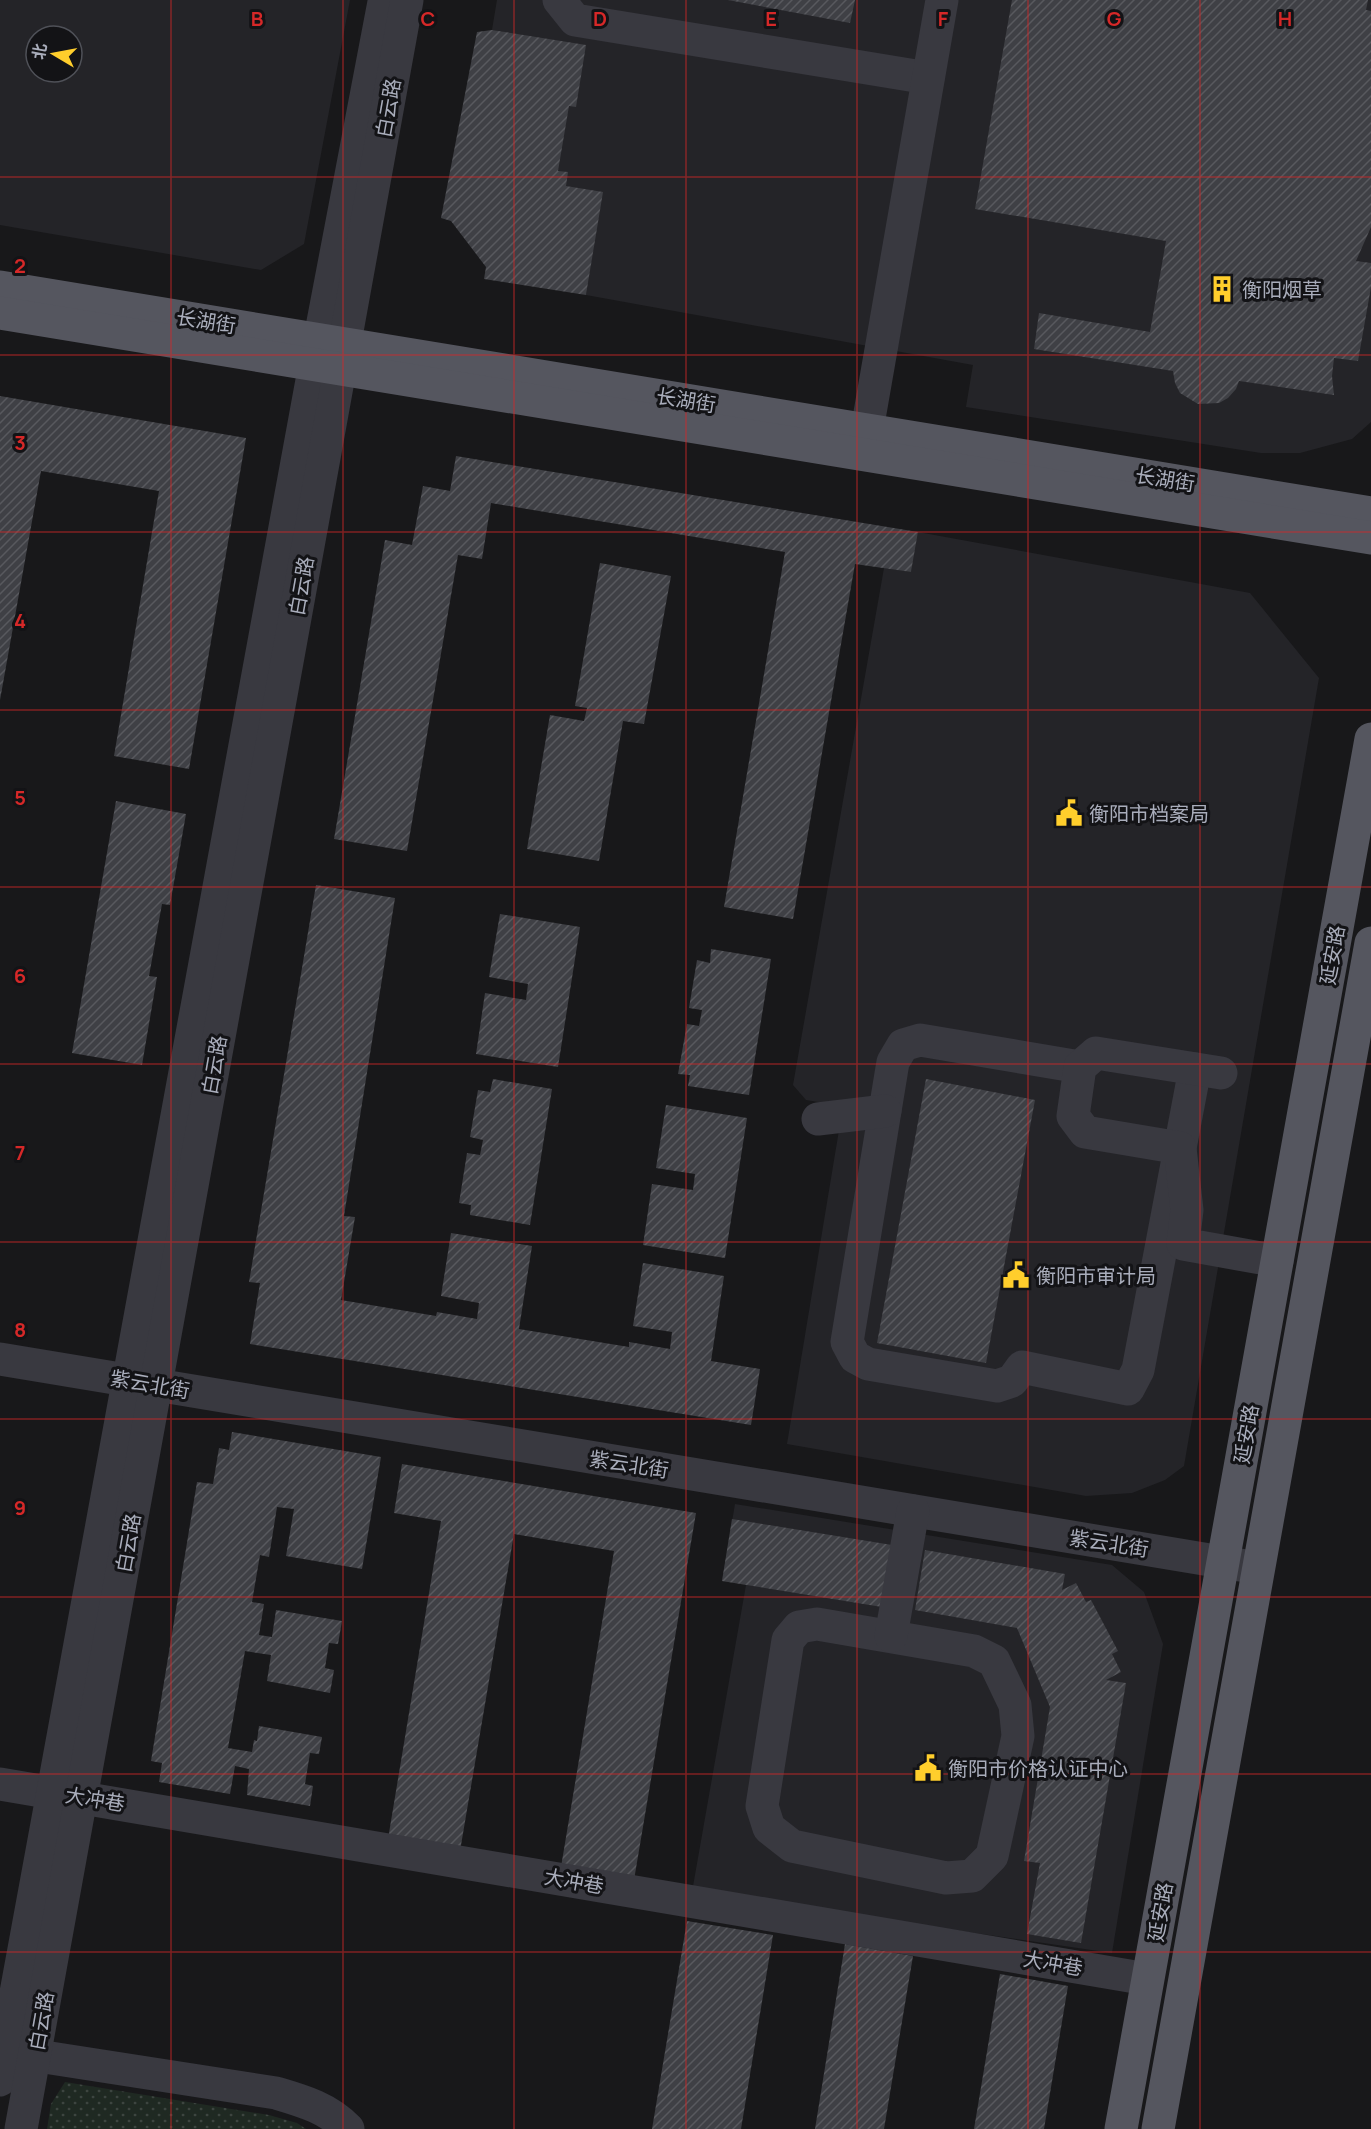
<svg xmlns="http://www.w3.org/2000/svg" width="1371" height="2129" viewBox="0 0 1371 2129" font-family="Manrope,'Noto Sans SC',sans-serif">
<defs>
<pattern id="park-dots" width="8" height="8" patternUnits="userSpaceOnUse" patternTransform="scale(1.5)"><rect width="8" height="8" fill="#1f2922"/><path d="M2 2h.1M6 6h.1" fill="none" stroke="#3d4540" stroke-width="1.8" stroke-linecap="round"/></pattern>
<pattern id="building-hatch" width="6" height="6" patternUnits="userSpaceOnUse" patternTransform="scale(1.5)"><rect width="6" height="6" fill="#3f4045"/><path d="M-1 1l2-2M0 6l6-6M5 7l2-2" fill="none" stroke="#58595e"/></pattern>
</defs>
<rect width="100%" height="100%" fill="#18181a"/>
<g fill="#242428" fill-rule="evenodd">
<path d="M0 0H350L304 244 261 270 0 225ZM36 36H72V72H36Z"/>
<polygon points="497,0 1371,0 1371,422 1352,439 1300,453 1261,453 966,407 973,365 586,295 594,245 550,237 523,35 492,30"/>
<polygon points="918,532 1250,593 1319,678 1184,1466 1165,1480 1132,1493 1086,1496 787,1444 843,1106 806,1100 793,1085 884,568 911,572"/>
<polygon points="735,1504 1112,1565 1144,1592 1163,1644 1112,1953 692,1892 746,1585 722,1581"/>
</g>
<polygon fill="url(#park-dots)" points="65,2082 269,2115 297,2123 306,2129 47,2129 51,2104"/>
<g fill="url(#building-hatch)">
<polygon points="728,0 855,0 850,23"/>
<polygon points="1012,0 1368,0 1366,10 1371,11 1371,227 1356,261 1371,263 1371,287 1358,361 1334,358 1332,376 1334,395 1239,381 1236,389 1228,398 1219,403 1198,404 1180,393 1175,383 1173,371 1034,349 1039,313 1150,332 1166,241 975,209"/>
<polygon points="492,30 586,45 576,107 569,106 558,171 568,172 566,186 603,192 586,295 484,279 486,267 451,221 441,218 477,32"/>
<polygon points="0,396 246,438 189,769 114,756 159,491 41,471 0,700"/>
<polygon points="456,456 918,532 911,572 855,564 793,919 724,907 785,552 491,503 482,559 458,555 407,851 334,839 385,540 412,545 423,486 450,491"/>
<polygon points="600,563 671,576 644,724 623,721 599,861 527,849 550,715 584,721 587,708 575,706"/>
<polygon points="116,801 186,814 170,905 162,904 149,976 157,977 142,1065 72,1053"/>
<polygon points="316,885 395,898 344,1216 355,1217 341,1300 436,1316 437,1312 477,1319 479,1303 441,1296 451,1233 532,1246 519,1329 629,1347 629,1342 670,1349 672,1332 633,1326 643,1263 724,1276 711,1361 760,1369 751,1425 250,1344 260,1283 249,1282"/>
<polygon points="500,914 580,927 558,1067 476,1054 485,993 526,1000 528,984 489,977"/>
<polygon points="711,949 771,959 749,1095 688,1086 690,1075 678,1074 687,1024 699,1026 702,1010 689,1008 697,960 710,963"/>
<polygon points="493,1079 552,1089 530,1225 470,1215 471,1205 459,1203 467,1153 480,1155 483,1140 470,1137 478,1090 490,1092"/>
<polygon points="926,1079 1035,1100 986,1363 877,1343"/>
<polygon points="666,1105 747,1118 725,1258 643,1245 652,1184 693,1190 695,1174 656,1168"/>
<polygon points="232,1432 381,1457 362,1569 286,1556 294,1509 277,1507 269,1557 260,1555 252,1602 264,1604 259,1635 272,1637 276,1610 342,1621 338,1644 329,1643 325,1668 334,1670 330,1693 267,1681 271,1655 245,1651 228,1748 252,1752 254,1740 257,1741 259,1726 322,1737 319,1754 310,1753 305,1784 313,1786 310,1806 247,1795 249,1769 235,1766 230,1794 159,1782 162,1763 151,1761 197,1482 213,1484 219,1448 229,1450"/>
<polygon points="402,1464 696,1513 634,1880 561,1867 614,1551 514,1534 460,1851 388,1839 441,1521 394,1513"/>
<polygon points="732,1519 892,1545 882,1607 722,1581"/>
<polygon points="925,1550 1065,1574 1062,1590 1076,1583 1086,1602 1091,1600 1118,1651 1112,1654 1121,1672 1106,1680 1126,1683 1081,1943 1027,1934 1040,1863 1024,1861 1050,1707 1017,1628 915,1610"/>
<polygon points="687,1921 773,1935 741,2129 652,2129"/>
<polygon points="845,1944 913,1956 884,2129 815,2129"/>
<polygon points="1000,1974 1068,1986 1044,2129 974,2129"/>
</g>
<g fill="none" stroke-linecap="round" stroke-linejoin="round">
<g stroke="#393940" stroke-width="33">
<polyline points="559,0 575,20 928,78"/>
<polyline points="867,430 942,0"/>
<polyline points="1080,1067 920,1040 903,1045 893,1062 847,1342 855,1357 868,1364 997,1386 1012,1381 1022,1367 1128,1389 1138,1370 1195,1069"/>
<polyline points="1221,1073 1096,1053 1080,1067 1073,1116 1085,1132 1180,1148 1187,1210 1183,1244 1277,1261"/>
<polyline points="818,1119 885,1111"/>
<polyline points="0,1359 1258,1568"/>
<polygon points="817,1624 974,1651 994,1661 1015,1705 1018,1736 992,1856 972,1876 946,1878 792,1846 769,1828 762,1806 788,1640 799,1627"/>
<polyline points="891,1636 913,1511"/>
<polyline points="0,1784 1147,1979"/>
<path d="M12 2052 276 2093C303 2101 328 2108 348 2129"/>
<polyline points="0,2080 315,364 384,2"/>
<polyline points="21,2129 407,0"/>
</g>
<g stroke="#55565f" stroke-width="33">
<polyline points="0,287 1371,513"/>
<polyline points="0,313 1371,538"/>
<polyline points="1121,2129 1371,739"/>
<polyline points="1158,2129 1371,943"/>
</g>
</g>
<path fill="none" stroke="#d62828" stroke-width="1.5" stroke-opacity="0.55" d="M171 0V2129M343 0V2129M514 0V2129M686 0V2129M857 0V2129M1028 0V2129M1200 0V2129M0 177H1371M0 355H1371M0 532H1371M0 710H1371M0 887H1371M0 1064H1371M0 1242H1371M0 1419H1371M0 1597H1371M0 1774H1371M0 1952H1371"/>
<defs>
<symbol id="building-bare" viewBox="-9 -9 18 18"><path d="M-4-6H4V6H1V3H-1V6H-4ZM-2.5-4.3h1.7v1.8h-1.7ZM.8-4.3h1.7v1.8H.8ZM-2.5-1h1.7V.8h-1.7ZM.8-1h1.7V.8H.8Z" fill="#ffce2c" stroke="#131316" stroke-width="2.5" paint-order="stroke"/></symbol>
<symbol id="civic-bare" viewBox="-9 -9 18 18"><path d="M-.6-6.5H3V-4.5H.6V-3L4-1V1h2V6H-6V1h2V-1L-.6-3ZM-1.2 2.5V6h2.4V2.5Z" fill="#ffce2c" stroke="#131316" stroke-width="2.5" paint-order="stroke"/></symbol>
</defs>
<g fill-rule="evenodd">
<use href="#building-bare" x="1203" y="270" width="38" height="38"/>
<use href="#civic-bare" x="1050" y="794" width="38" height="38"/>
<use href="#civic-bare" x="997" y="1256" width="38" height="38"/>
<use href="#civic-bare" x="909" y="1749" width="38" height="38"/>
</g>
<g text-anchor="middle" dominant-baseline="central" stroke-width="6" stroke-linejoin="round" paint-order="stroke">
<g font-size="20" fill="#a9adbb" stroke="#131316">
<text transform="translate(388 108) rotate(-80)">白云路</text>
<text transform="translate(206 321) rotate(9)">长湖街</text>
<text transform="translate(686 400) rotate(9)">长湖街</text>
<text transform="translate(1165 479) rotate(9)">长湖街</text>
<text transform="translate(301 586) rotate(-80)">白云路</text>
<text transform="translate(1332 955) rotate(-80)">延安路</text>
<text transform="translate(214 1065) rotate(-80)">白云路</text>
<text transform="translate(150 1384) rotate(10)">紫云北街</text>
<text transform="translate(1246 1434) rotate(-80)">延安路</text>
<text transform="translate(629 1464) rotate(9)">紫云北街</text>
<text transform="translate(128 1543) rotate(-80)">白云路</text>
<text transform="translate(1109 1543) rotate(9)">紫云北街</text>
<text transform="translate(95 1799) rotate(9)">大冲巷</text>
<text transform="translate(574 1881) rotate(10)">大冲巷</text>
<text transform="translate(1160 1912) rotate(-80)">延安路</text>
<text transform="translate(1053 1963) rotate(10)">大冲巷</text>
<text transform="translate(41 2021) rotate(-80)">白云路</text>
</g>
<g font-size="20" fill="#a9adbb" stroke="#131316" text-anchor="start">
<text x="1242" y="289">衡阳烟草</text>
<text x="1089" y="813">衡阳市档案局</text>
<text x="1036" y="1275">衡阳市审计局</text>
<text x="948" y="1768">衡阳市价格认证中心</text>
</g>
</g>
<g font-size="20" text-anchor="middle" font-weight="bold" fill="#d62828" stroke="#131316" stroke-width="6" stroke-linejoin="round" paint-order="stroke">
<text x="257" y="26">B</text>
<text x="428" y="26">C</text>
<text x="600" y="26">D</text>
<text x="771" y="26">E</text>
<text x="943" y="26">F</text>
<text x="1114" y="26">G</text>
<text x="1285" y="26">H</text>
<text x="20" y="273">2</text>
<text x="20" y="450">3</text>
<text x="20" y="628">4</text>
<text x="20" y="805">5</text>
<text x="20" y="983">6</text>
<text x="20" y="1160">7</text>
<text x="20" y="1337">8</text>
<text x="20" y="1515">9</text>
</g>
<g transform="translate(54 54) rotate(280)"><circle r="28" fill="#131316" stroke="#4f5158" stroke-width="1.5"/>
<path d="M0-4.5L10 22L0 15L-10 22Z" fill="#ffce2c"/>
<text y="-9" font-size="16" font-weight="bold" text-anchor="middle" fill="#a9adbb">北</text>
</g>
</svg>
